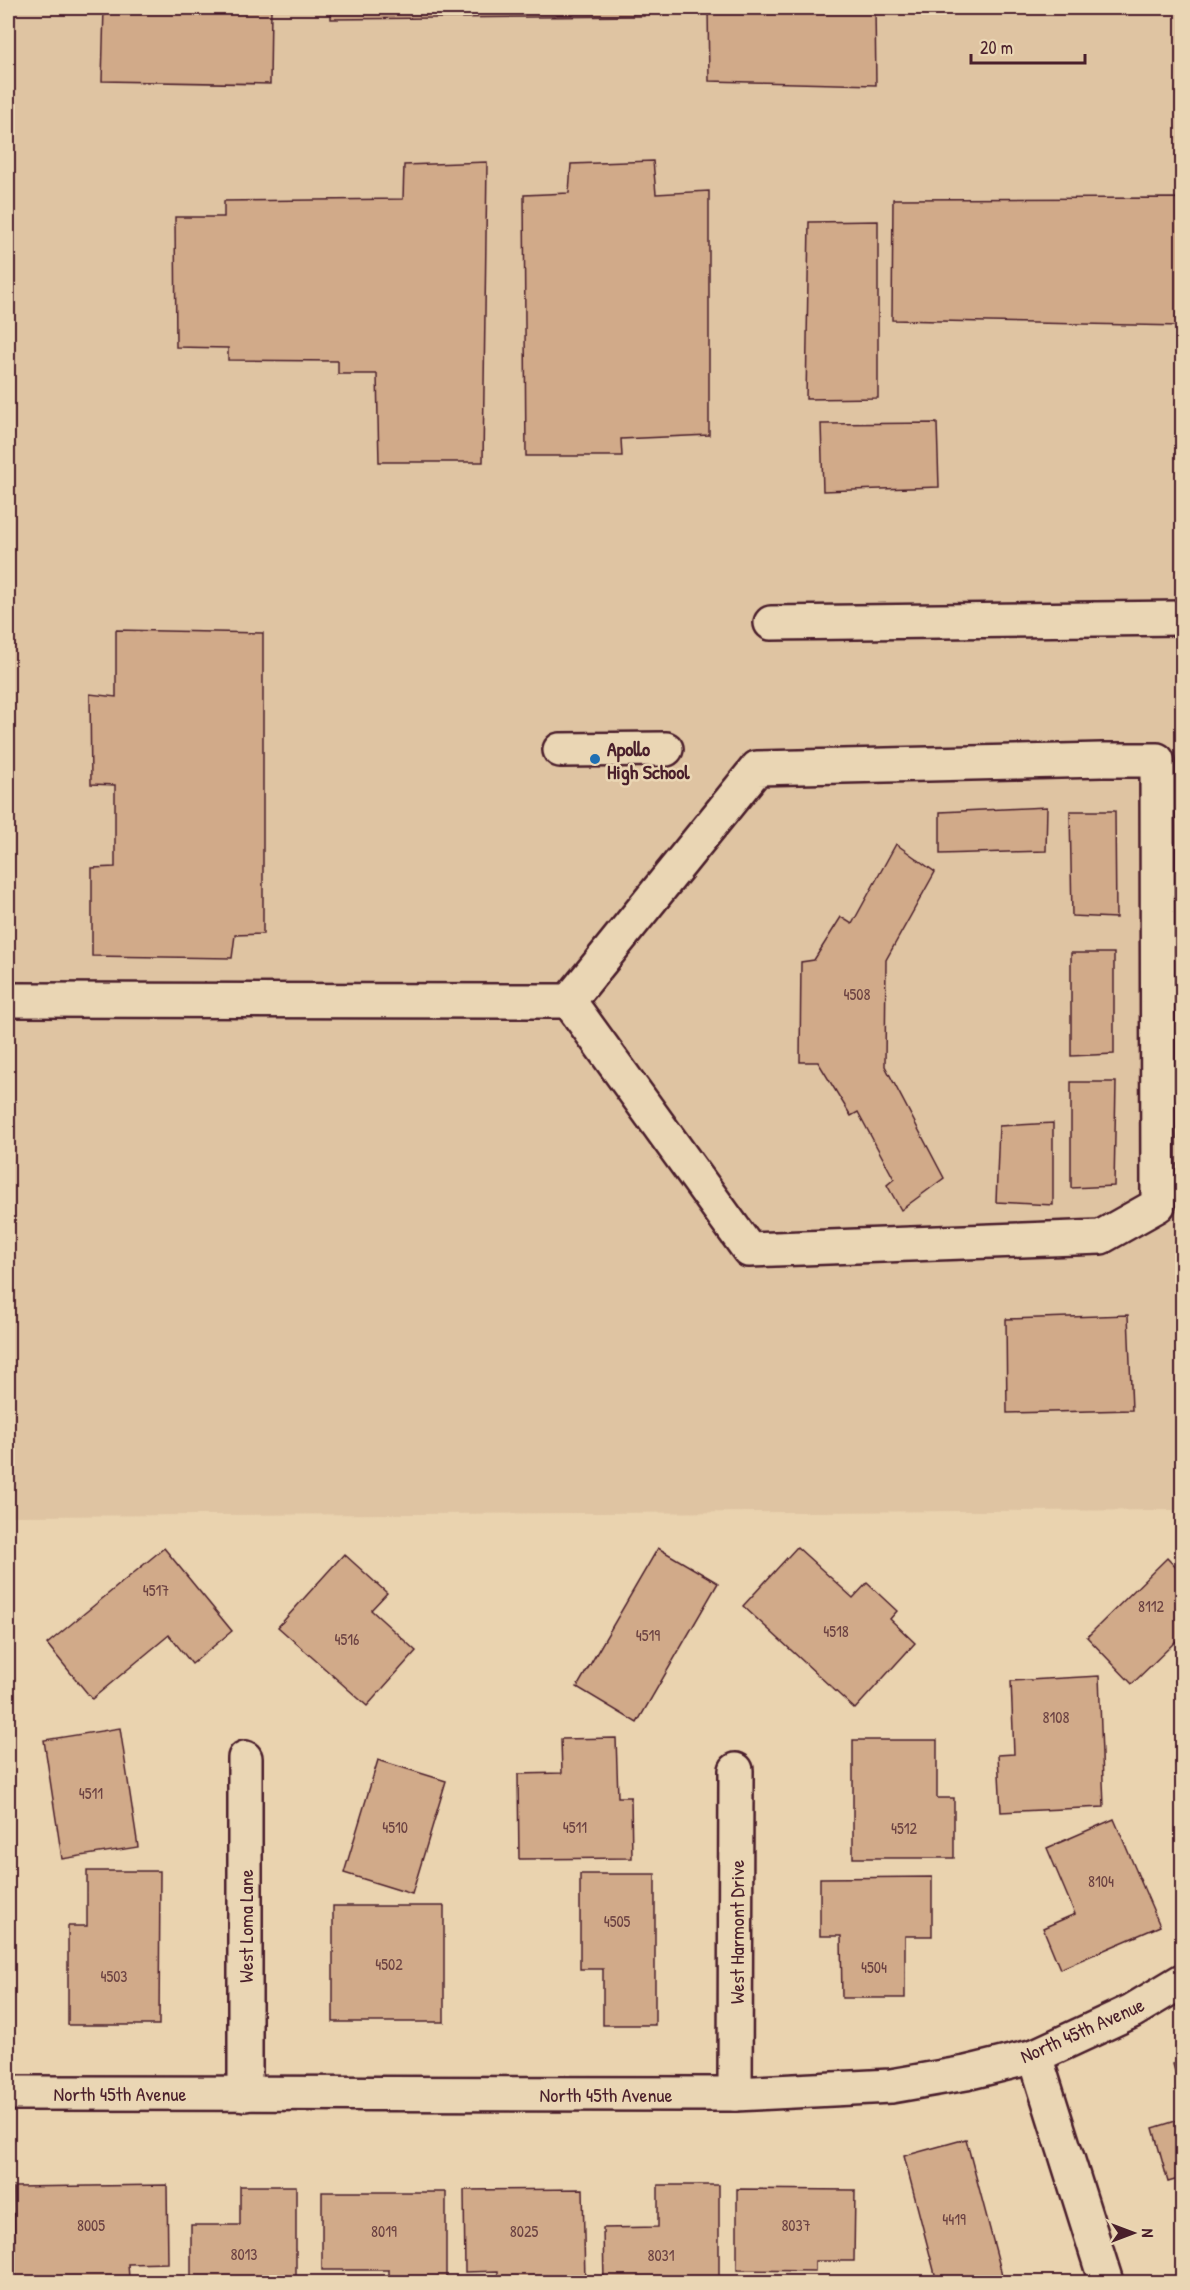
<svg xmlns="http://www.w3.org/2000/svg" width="1190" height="2290" viewBox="0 0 1190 2290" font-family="'Patrick Hand',sans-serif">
<rect width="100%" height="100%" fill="#ead3af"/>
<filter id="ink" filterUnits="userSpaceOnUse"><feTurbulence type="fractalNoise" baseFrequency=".0167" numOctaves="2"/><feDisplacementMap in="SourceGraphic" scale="12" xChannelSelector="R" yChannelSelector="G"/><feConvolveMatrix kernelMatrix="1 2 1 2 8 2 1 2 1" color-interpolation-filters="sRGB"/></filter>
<g filter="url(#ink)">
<polygon fill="#dfc4a2" points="8,8 1182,8 1182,1510 8,1516"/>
<g fill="#d1aa89" stroke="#4a1f2b" stroke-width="1.5">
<polygon points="104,8 271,8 270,84 102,81"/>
<polygon points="331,8 644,8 644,16 331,19"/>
<polygon points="708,8 875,8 876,85 709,81"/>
<polygon points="653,161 656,194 709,191 709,435 621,439 622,456 526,456 524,195 569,193 571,164"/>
<polygon points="487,162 483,462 379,462 377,374 338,374 338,361 228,360 228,348 176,347 175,217 224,217 224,201 403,199 404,165"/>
<polygon points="1182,198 1182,326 892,320 893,199"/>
<polygon points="878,221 878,398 806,399 809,222"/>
<polygon points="937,423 939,487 823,491 821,424"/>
<polygon points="116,630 263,633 263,934 235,935 232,958 92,956 92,868 115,867 115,785 91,784 90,694 116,697"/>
<polygon points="1047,807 1046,851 940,854 940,812"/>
<polygon points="1070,811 1115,811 1116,918 1072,916"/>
<polygon points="896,844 935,872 886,960 885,1066 944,1178 901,1210 887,1185 894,1179 858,1112 851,1116 818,1062 800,1062 801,962 814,960 841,917 852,924"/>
<polygon points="1071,953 1114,953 1114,1054 1071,1056"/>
<polygon points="1071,1082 1116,1082 1114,1186 1071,1188"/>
<polygon points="1053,1123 1053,1205 996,1202 999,1126"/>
<polygon points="1128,1315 1132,1410 1007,1413 1006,1319"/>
<polygon points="797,1547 853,1598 867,1583 897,1611 890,1619 915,1643 855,1709 743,1606"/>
<polygon points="164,1548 232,1631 192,1664 169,1635 92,1699 47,1644"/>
<polygon points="658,1548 718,1583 637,1723 577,1687"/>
<polygon points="344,1554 387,1593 371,1610 416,1651 367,1706 278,1627"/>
<polygon points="1167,1558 1182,1574 1182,1647 1176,1641 1132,1684 1087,1637"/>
<polygon points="1099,1676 1104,1807 1001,1812 998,1755 1014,1754 1011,1681"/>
<polygon points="120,1728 138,1847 62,1859 44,1740"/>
<polygon points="616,1738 618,1797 631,1797 632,1858 519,1859 518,1774 562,1773 561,1739"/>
<polygon points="853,1740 937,1740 937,1798 954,1798 954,1858 853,1858"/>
<polygon points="378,1760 446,1781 412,1894 344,1873"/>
<polygon points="1114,1819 1160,1926 1060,1969 1043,1928 1075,1914 1047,1848"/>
<polygon points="87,1871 160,1871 159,2025 68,2025 68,1926 87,1926"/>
<polygon points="580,1874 655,1874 655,2025 603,2025 603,1969 580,1969"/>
<polygon points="932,1877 932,1936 905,1936 905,1998 842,1998 841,1936 820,1936 820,1878"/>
<rect x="333" y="1906" width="111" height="116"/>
<polygon points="1182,2061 1182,2097 1173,2064"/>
<polygon points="1182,2119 1182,2178 1168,2182 1153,2128"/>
<polygon points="966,2139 1004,2282 937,2282 904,2156"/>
<polygon points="167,2185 168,2263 128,2264 129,2278 15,2282 14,2187"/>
<polygon points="658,2185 719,2185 719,2282 604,2282 603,2228 658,2227"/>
<polygon points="240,2186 296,2186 296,2282 191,2282 191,2225 240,2225"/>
<polygon points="583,2189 585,2282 498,2282 498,2271 465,2272 464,2190"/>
<polygon points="737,2189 855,2190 854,2261 815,2261 815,2271 737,2270"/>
<polygon points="322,2192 446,2192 446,2282 389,2282 389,2270 322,2270"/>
</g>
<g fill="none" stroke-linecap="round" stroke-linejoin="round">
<defs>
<g id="minor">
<polyline points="771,623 1182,618"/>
<polyline points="560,750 666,749"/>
<polygon points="1102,760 1157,760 1158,1205 1101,1237 749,1250 569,1001 757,768"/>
<polyline points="8,1000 569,1001"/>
<polyline points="245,1758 245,2094"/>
<polyline points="1035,2056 1106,2282"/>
<polyline points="8,2093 735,2094 891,2086 966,2073 1035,2056 1132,2011 1182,1981"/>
<polyline points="735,2094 736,1770"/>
</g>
</defs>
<use href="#minor" stroke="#4a1f2b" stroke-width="38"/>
<use href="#minor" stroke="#ead6b4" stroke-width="33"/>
</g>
</g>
<circle fill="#1f6fb2" stroke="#ead6b4" stroke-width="2" cx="595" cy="759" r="6"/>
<g text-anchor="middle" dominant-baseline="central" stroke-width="5" stroke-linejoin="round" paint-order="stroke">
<g font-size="16" fill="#6c4242">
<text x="857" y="994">4508</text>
<text x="156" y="1590">4517</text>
<text x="1151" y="1606">8112</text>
<text x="836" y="1631">4518</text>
<text x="648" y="1635">4519</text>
<text x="347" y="1639">4516</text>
<text x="1056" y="1717">8108</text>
<text x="91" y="1793">4511</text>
<text x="395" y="1827">4510</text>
<text x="575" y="1827">4511</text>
<text x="904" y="1828">4512</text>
<text x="1101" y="1881">8104</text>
<text x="617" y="1921">4505</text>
<text x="389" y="1964">4502</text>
<text x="874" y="1967">4504</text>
<text x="114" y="1976">4503</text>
<text x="954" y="2219">4419</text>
<text x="91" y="2225">8005</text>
<text x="796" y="2225">8037</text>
<text x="384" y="2231">8019</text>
<text x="524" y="2231">8025</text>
<text x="244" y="2254">8013</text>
<text x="661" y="2255">8031</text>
</g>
<g font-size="20" font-weight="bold" fill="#4a1f2b" stroke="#ead6b4" text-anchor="start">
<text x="607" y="748">Apollo<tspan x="607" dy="23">High School</tspan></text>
</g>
<g font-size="20" fill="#4a1f2b" stroke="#ead6b4">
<text transform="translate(245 1926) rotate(-90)">West Loma Lane</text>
<text transform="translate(736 1932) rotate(-90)">West Harmont Drive</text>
<text transform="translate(1082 2030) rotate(-24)">North 45th Avenue</text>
<text x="120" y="2093">North 45th Avenue</text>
<text x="606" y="2094">North 45th Avenue</text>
</g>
</g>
<rect width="1190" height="2290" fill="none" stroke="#ead6b4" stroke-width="30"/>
<rect x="15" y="15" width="1160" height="2260" fill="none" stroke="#4a1f2b" stroke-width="2" filter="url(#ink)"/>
<g transform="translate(1133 2233) rotate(90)" stroke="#ead6b4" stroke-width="4.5" paint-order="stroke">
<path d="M0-4.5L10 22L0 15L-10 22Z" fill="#4a1f2b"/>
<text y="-9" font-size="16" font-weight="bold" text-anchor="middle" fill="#4a1f2b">N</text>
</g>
<path d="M971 54v9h114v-9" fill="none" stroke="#4a1f2b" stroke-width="3"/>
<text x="980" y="54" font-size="18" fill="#4a1f2b" stroke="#ead6b4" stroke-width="4.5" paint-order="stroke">20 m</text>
</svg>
